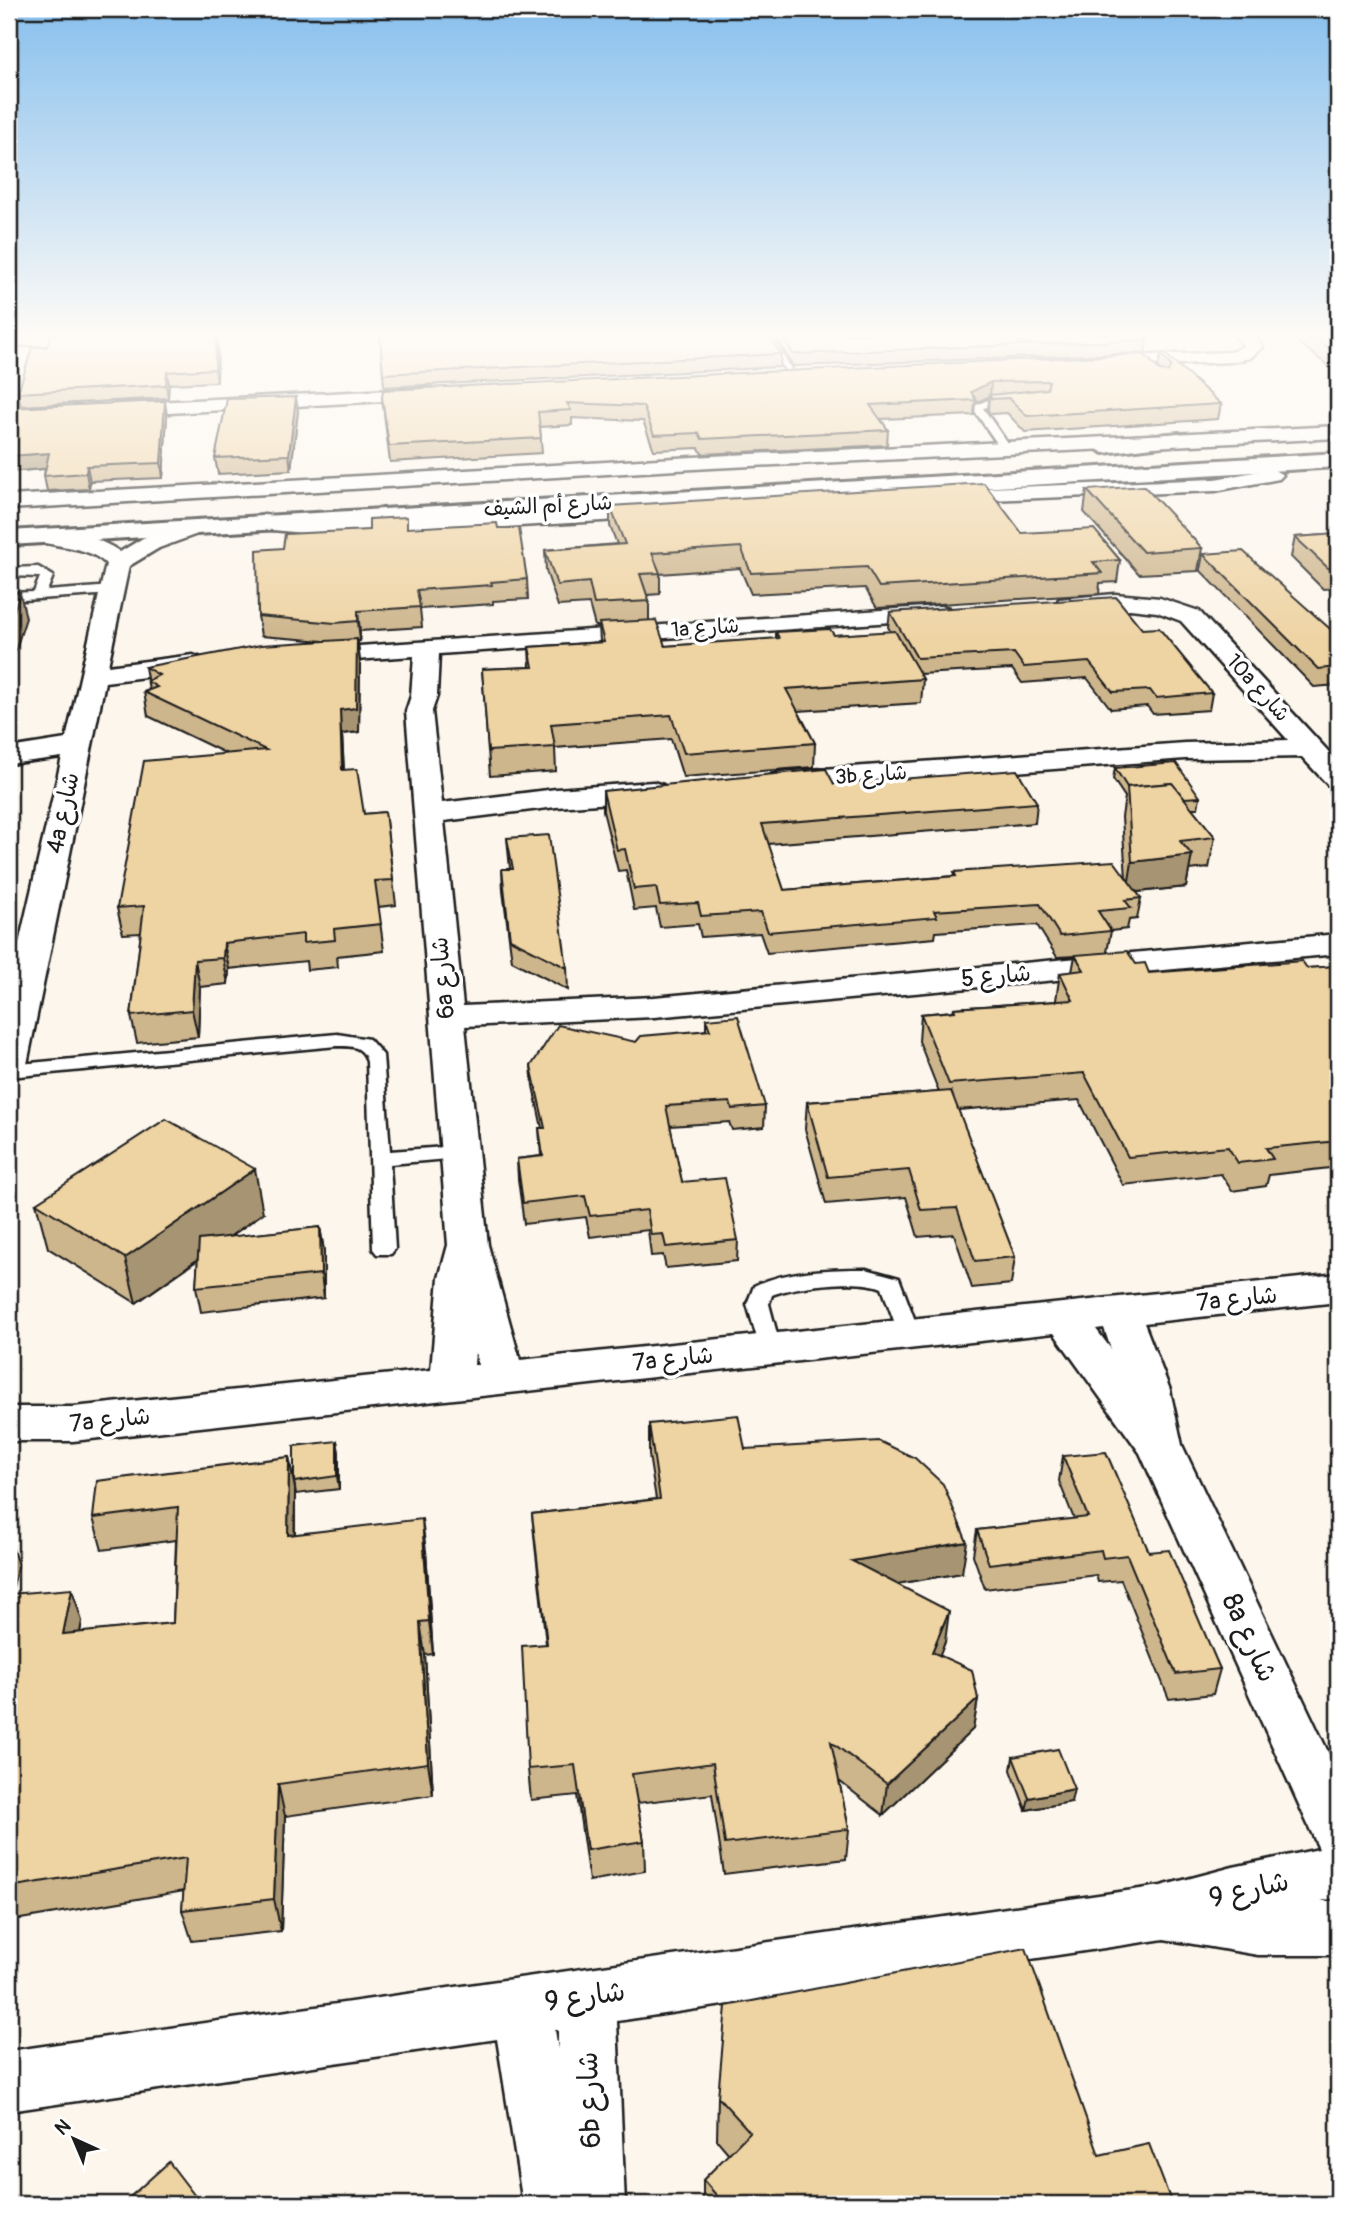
<svg xmlns="http://www.w3.org/2000/svg" width="1347" height="2213" viewBox="0 0 1347 2213" font-family="Pangolin,'Playpen Sans Arabic',sans-serif">
<rect width="100%" height="100%" fill="#fcf6ed"/>
<filter id="ink" filterUnits="userSpaceOnUse"><feTurbulence type="fractalNoise" baseFrequency=".0143" numOctaves="2"/><feDisplacementMap in="SourceGraphic" scale="14" xChannelSelector="R" yChannelSelector="G"/><feConvolveMatrix kernelMatrix="1 2 1 2 8 2 1 2 1" color-interpolation-filters="sRGB"/></filter>
<g filter="url(#ink)">
<g fill="none" stroke-linecap="round" stroke-linejoin="round">
<defs>
<g id="service">
<polygon points="761,334 771,334 796,377 790,377"/>
<polygon points="990,399 1014,398 1019,401 983,408 1010,447 1009,449 1001,449 972,407"/>
<polygon points="38,567 53,576 47,591 112,586 118,590 112,594 9,601 9,593 34,592 40,577 9,576 9,568"/>
<path d="M337 1034 369 1039 383 1055 390 1151 459 1146 469 1152 459 1158 390 1164 395 1249 391 1254H377L373 1249 367 1062C363 1046 352 1046 337 1046L9 1077V1065Z"/>
<path d="M866 1269 899 1278 920 1334 917 1340H901L882 1288C858 1278 796 1286 772 1295L769 1304 781 1349 778 1355H762L747 1304 754 1286C786 1270 831 1269 866 1269Z"/>
</g>
<g id="minor">
<polygon points="208,334 199,339 9,346 9,336"/>
<polygon points="1234,334 1253,334 1263,347 1250,358 1231,362 1100,367 1091,362 1100,357 1231,352 1244,346"/>
<polygon points="431,388 441,394 438,398 115,416 105,410 115,404"/>
<polygon points="1338,426 1338,438 711,468 9,509 9,496 711,456"/>
<polygon points="1272,469 1283,475 1279,479 1215,491 942,502 931,496 942,490 1215,479"/>
<polygon points="660,505 668,507 671,512 668,517 342,537 263,529 252,522 263,515 342,523"/>
<path d="M195 520 203 522 206 527 203 532 159 548 129 566 108 666 193 655 202 658 206 663 202 668 193 671 105 682 27 1064 22 1072 9 1075V987L62 757 9 764V748L66 739 106 564C85 542 38 548 30 536 43 517 105 540 120 552L143 538Z"/>
<polygon points="1115,594 1160,598 1199,611 1338,762 1338,788 1328,785 1302,757 1185,759 781,790 771,787 767,781 771,775 781,772 1185,743 1288,740 1181,621 1157,612 1130,609 1068,611 1059,609 1056,604 1059,599"/>
<path d="M940 606 949 608 952 613 949 618 439 654 437 696 432 711 442 803 556 789 653 782 663 785 667 791 663 797 653 800 556 807 444 821 463 1006 654 997 1338 934V954L654 1017 465 1026 488 1245 520 1360 1338 1274V1302L1144 1323 1170 1390 1182 1445 1338 1773V1897L1321 1901H1338V1955H1258L1164 1939 617 2021 625 2204H523L497 2039 9 2111V2051L1161 1886 1233 1867 1319 1849 1140 1453 1054 1333 73 1441H9V1407H73L431 1370 439 1278 448 1245 406 711 411 696 414 656 310 663 301 660 297 655 301 650ZM1104 1328 1111 1349 1096 1329ZM475 1351 478 1365H474ZM555 2030H558V2049Z"/>
</g>
<g id="primary">
<polygon points="1179,433 1190,439 1186,443 1104,453 1093,447 1104,441"/>
<polygon points="1338,453 1338,467 9,545 9,531"/>
</g>
</defs>
<use href="#service" stroke="#1c1c1c" stroke-width="5"/>
<use href="#minor" stroke="#1c1c1c" stroke-width="5"/>
<use href="#primary" stroke="#1c1c1c" stroke-width="6"/>
<use href="#service" fill="#fff" fill-rule="evenodd"/>
<use href="#minor" fill="#fff" fill-rule="evenodd"/>
<use href="#primary" fill="#fff" fill-rule="evenodd"/>
</g>
<g fill="#cdb58c" stroke="#1c1c1c" stroke-width="2">
<polygon points="66,334 218,334 217,382 169,384 168,398 21,406 18,393 47,347"/>
<polygon points="380,334 781,354 780,367 384,387"/>
<polygon points="774,334 1012,334 1020,343 1024,343 1015,334 1146,334 1147,340 1145,353 793,366"/>
<polygon points="1287,334 1338,334 1338,373"/>
<polygon points="1161,354 1221,404 1218,419 1025,432 1007,413 990,414 988,410 989,397 975,403 974,415 881,419 888,430 887,445 702,454 699,448 654,450 643,421 572,418 572,425 540,427 542,453 390,462 382,397 1162,371 1158,368"/>
<polygon points="9,408 167,416 163,478 90,481 89,489 47,491 44,476 45,469 9,472"/>
<polygon points="298,411 291,470 218,474 215,458"/>
<polygon points="1087,490 1202,548 1198,571 1139,574 1084,512"/>
<polygon points="610,506 1022,533 1120,560 1117,582 1100,583 1099,594 877,608 865,588 751,594 740,568 660,574 660,594 647,595 649,601 649,620 665,646 776,639 776,632 834,635 891,632 888,627 890,612 1142,629 1212,693 1209,710 1153,714 1147,706 1111,709 1087,678 1022,683 1012,669 920,674 923,679 921,703 798,711 815,743 814,767 683,777 671,739 555,748 556,771 490,776 482,669 530,667 529,647 600,642 599,626 595,626 589,604 558,606 546,571 545,550 617,544 610,526"/>
<polygon points="407,528 498,528 527,579 528,599 493,601 493,604 420,609 422,627 360,631 360,641 358,641 360,662 359,732 342,734 344,770 364,814 385,812 396,905 378,907 384,951 337,956 338,967 307,970 306,961 229,969 228,984 200,987 198,1037 137,1043 131,1016 141,933 123,934 117,908 227,754 148,716 144,692 149,690 145,667 324,641 261,636 258,616 283,548 369,530"/>
<polygon points="1338,534 1338,588 1323,589 1291,557 1295,537"/>
<polygon points="1203,554 1338,636 1338,685 1314,687 1200,570"/>
<polygon points="1115,768 1200,797 1198,808 1192,808 1215,837 1209,868 1189,870 1186,887 1136,892 1141,898 1137,919 1129,920 1127,929 1111,931 1107,952 1136,964 1149,973 1307,968 1338,966 1338,1167 1269,1175 1266,1186 1232,1191 1221,1174 1123,1185 1079,1100 958,1110 1015,1257 1011,1284 972,1288 954,1234 918,1237 906,1197 826,1204 805,1129 807,1102 939,1092 919,1041 921,1014 953,1011 954,1008 1056,1001 1056,1000 1060,973 1072,972 1075,956 1057,957 1037,925 936,932 935,938 767,953 760,933 701,937 698,924 660,927 656,908 634,910 626,870 618,871 603,811 603,791 834,784 1037,803 1035,823 768,844 784,890 954,876 954,872 1126,878 1122,817 1125,797 1113,779"/>
<polygon points="507,838 567,968 568,990 512,961 503,891 502,869 510,869"/>
<polygon points="706,1019 765,1106 764,1127 732,1130 729,1122 670,1126 682,1182 738,1240 737,1261 666,1268 663,1255 651,1256 648,1230 590,1237 586,1217 524,1224 518,1179 517,1159 541,1156 539,1128 542,1128 533,1086 531,1066 636,1042 706,1030"/>
<polygon points="36,1203 263,1213 230,1237 320,1227 324,1251 324,1298 201,1312 196,1287 198,1260 136,1303 48,1248"/>
<polygon points="649,1424 745,1449 962,1573 896,1584 945,1642 940,1655 978,1699 973,1729 883,1815 839,1781 849,1829 846,1859 724,1874 712,1794 637,1803 644,1841 645,1871 589,1881 577,1795 531,1800 528,1769 546,1644 535,1545 532,1514 656,1499 649,1455"/>
<polygon points="337,1441 339,1453 339,1489 296,1494 294,1482"/>
<polygon points="1063,1456 1149,1552 1220,1669 1213,1694 1169,1699 1121,1580 1098,1582 1096,1575 985,1589 973,1555 977,1530 1074,1519 1059,1481"/>
<polygon points="289,1457 295,1489 295,1535 426,1551 433,1654 425,1655 433,1795 285,1816 281,1931 192,1941 182,1910 184,1891 9,1921 9,1538 18,1565 11,1594 82,1621 80,1633 173,1623 176,1540 102,1550 93,1518"/>
<polygon points="1013,1757 1071,1802 1026,1810 1011,1770"/>
<polygon points="718,2097 1099,2155 1172,2204 703,2204 703,2180 729,2154 717,2140"/>
</g>
<g fill="#a79472" stroke="#1c1c1c" stroke-width="2">
<polygon points="216,334 218,334 217,382 215,369"/>
<polygon points="167,372 169,384 168,398 166,385"/>
<polygon points="991,382 990,396 975,403 976,400 971,392"/>
<polygon points="296,397 298,411 291,470 289,455"/>
<polygon points="165,401 167,416 163,478 161,463"/>
<polygon points="49,453 52,468 9,472 9,456"/>
<polygon points="87,466 90,481 89,489 86,473"/>
<polygon points="20,593 26,618 9,670 9,626"/>
<polygon points="358,611 360,631 360,641 358,621"/>
<polygon points="357,639 360,662 359,732 342,734 345,795 342,770 340,710"/>
<polygon points="9,796 14,817 9,839"/>
<polygon points="1192,855 1186,887 1127,893 1132,862"/>
<polygon points="224,943 229,969 228,984 223,958"/>
<polygon points="195,960 200,987 198,1037 192,1010"/>
<polygon points="255,1169 263,1213 136,1303 125,1258"/>
<polygon points="320,1227 324,1251 324,1298 321,1274"/>
<polygon points="337,1441 339,1453 339,1489 337,1476"/>
<polygon points="289,1457 295,1489 294,1568 288,1535"/>
<polygon points="422,1519 426,1551 433,1654 429,1621"/>
<polygon points="9,1538 18,1565 9,1604"/>
<polygon points="967,1542 962,1573 849,1592 852,1561"/>
<polygon points="72,1589 82,1621 74,1667 63,1634"/>
<polygon points="949,1611 945,1642 928,1683 932,1652"/>
<polygon points="420,1622 425,1655 433,1795 428,1763"/>
<polygon points="978,1699 973,1729 883,1815 887,1784"/>
<polygon points="278,1784 285,1816 281,1931 274,1899"/>
<polygon points="1074,1789 1071,1802 1026,1810 1029,1798"/>
</g>
<g fill="#eed3a3" stroke="#1c1c1c" stroke-width="2">
<polygon points="66,334 216,334 215,369 167,372 166,385 18,393 32,348 47,347 51,335"/>
<polygon points="380,334 767,334 781,354 383,374"/>
<polygon points="782,334 1012,334 1020,343 1030,343 1030,336 1029,334 1146,334 1147,335 1141,335 1147,340 793,354"/>
<polygon points="1310,334 1338,334 1338,355"/>
<polygon points="1164,353 1221,404 1027,416 1009,398 992,399 989,395 1047,389 1049,381 991,382 971,392 976,400 870,405 888,430 702,439 699,433 654,435 643,406 567,403 571,410 538,412 541,438 389,446 382,397 383,390 1144,354 1160,371 1168,372 1171,366 1161,354"/>
<polygon points="296,397 289,455 215,458 227,399"/>
<polygon points="165,401 161,463 87,466 86,473 44,476 49,453 9,456 9,408"/>
<polygon points="984,483 1022,533 1094,529 1120,560 1093,562 1102,573 879,587 867,567 751,573 741,547 652,553 660,573 640,574 649,601 594,604 589,582 557,585 545,550 625,544 610,506"/>
<polygon points="1144,486 1202,548 1143,552 1087,490"/>
<polygon points="407,517 407,528 497,523 498,528 519,528 527,579 491,582 492,585 417,590 420,607 358,611 358,621 335,623 258,616 257,550 283,548 285,534 369,530 369,519"/>
<polygon points="1338,534 1338,567 1328,568 1295,537"/>
<polygon points="1243,551 1338,636 1338,667 1318,669 1203,554"/>
<polygon points="9,593 20,593 9,626"/>
<polygon points="1116,597 1142,629 1159,628 1212,693 1156,698 1150,690 1113,692 1089,662 1024,667 1014,653 917,658 890,612"/>
<polygon points="656,620 665,646 779,638 776,632 830,629 834,635 895,631 923,679 786,689 815,743 684,753 671,715 551,724 555,747 488,751 482,669 533,667 529,647 604,642 599,623"/>
<polygon points="357,639 356,708 340,710 342,770 357,769 364,814 385,812 393,880 375,881 381,924 334,929 335,940 303,943 303,934 224,943 223,958 195,960 192,1010 131,1016 144,906 117,908 144,761 266,750 144,692 157,687 147,681 159,675 145,667 261,645"/>
<polygon points="1176,763 1200,797 1184,798 1172,783 1127,787 1115,768"/>
<polygon points="826,769 834,784 1017,770 1037,803 762,824 784,890 956,876 954,872 1114,861 1141,898 1125,900 1131,908 1098,911 1111,931 1060,936 1040,904 934,911 937,917 768,932 761,912 701,916 698,903 660,905 656,887 634,889 625,849 617,850 603,791"/>
<polygon points="1172,783 1215,837 1180,841 1192,855 1132,862 1127,787"/>
<polygon points="549,835 567,968 510,939 502,869 513,869 507,838"/>
<polygon points="1127,951 1136,964 1145,963 1149,973 1302,961 1307,968 1338,966 1338,1141 1266,1148 1273,1159 1238,1163 1228,1147 1128,1157 1084,1073 949,1084 921,1014 955,1011 954,1008 1073,1000 1060,973 1084,970 1075,955"/>
<polygon points="738,1016 765,1106 732,1109 730,1102 666,1106 682,1182 725,1178 738,1240 666,1247 663,1234 651,1235 647,1210 590,1216 585,1196 523,1203 517,1159 543,1156 539,1128 545,1128 531,1066 558,1025 636,1042 641,1036 710,1030 706,1019"/>
<polygon points="951,1091 1015,1257 975,1261 957,1208 921,1210 909,1170 828,1177 807,1102"/>
<polygon points="166,1119 255,1169 125,1258 36,1203"/>
<polygon points="320,1227 321,1274 196,1287 199,1240"/>
<polygon points="738,1415 745,1449 879,1441 915,1458 943,1484 967,1542 852,1561 949,1611 932,1652 972,1670 978,1699 887,1784 831,1742 849,1829 725,1844 713,1763 632,1774 644,1841 587,1850 575,1765 528,1769 522,1646 547,1644 532,1514 660,1499 649,1424"/>
<polygon points="337,1441 337,1476 294,1482 294,1446"/>
<polygon points="1106,1452 1149,1552 1169,1550 1220,1669 1176,1674 1127,1555 1103,1558 1101,1550 989,1564 977,1530 1088,1517 1063,1456"/>
<polygon points="289,1457 288,1535 422,1519 429,1621 420,1622 428,1763 278,1784 274,1899 182,1910 186,1858 9,1887 9,1594 72,1589 63,1634 173,1623 178,1507 93,1518 97,1481"/>
<polygon points="1058,1749 1074,1789 1029,1798 1013,1757"/>
<polygon points="1026,1948 1099,2155 1149,2144 1172,2204 724,2204 703,2180 750,2132 718,2097 726,2006"/>
<polygon points="169,2162 201,2204 122,2204"/>
</g>
</g>
<linearGradient id="sky" x2="0" y2="1"><stop stop-color="#87bfed"/><stop offset="0.52" stop-color="#fefbf7"/><stop offset="1" stop-color="#fefbf7" stop-opacity="0"/></linearGradient>
<rect width="1347" height="644" fill="url(#sky)"/>
<g text-anchor="middle" dominant-baseline="central" stroke-width="7" stroke-linejoin="round" paint-order="stroke">
<g font-size="21" fill="#1c1c1c" stroke="#fff">
<text transform="translate(548 506) rotate(-3)">شارع أم الشيف</text>
<text transform="translate(705 628) rotate(-4)">1a شارع</text>
<text transform="translate(1258 688) rotate(48)">10a شارع</text>
<text transform="translate(871 775) rotate(-4)">3b شارع</text>
</g>
<g font-size="24" fill="#1c1c1c" stroke="#fff">
<text transform="translate(63 813) rotate(-78)">4a شارع</text>
<text transform="translate(996 976) rotate(-5)">شارع 5</text>
<text transform="translate(443 978) rotate(-95)">6a شارع</text>
<text transform="translate(1237 1299) rotate(-6)">7a شارع</text>
<text transform="translate(673 1359) rotate(-6)">7a شارع</text>
<text transform="translate(110 1420) rotate(-6)">7a شارع</text>
</g>
<g font-size="28" fill="#1c1c1c" stroke="#fff">
<text transform="translate(1249 1638) rotate(65)">8a شارع</text>
<text transform="translate(1249 1890) rotate(-13)">شارع 9</text>
<text transform="translate(585 1997) rotate(-8)">شارع 9</text>
<text transform="translate(590 2100) rotate(-92)">6b شارع</text>
</g>
</g>
<rect width="1347" height="2213" fill="none" stroke="#fff" stroke-width="35"/>
<rect x="18" y="18" width="1312" height="2178" fill="none" stroke="#1c1c1c" stroke-width="2.5" filter="url(#ink)"/>
<g transform="translate(74 2139) rotate(316)" stroke="#ffffff" stroke-width="5" paint-order="stroke">
<path d="M0-5L12 26L0 18L-12 26Z" fill="#1c1c1c"/>
<text y="-10" font-size="19" font-weight="bold" text-anchor="middle" fill="#1c1c1c">N</text>
</g>
</svg>
